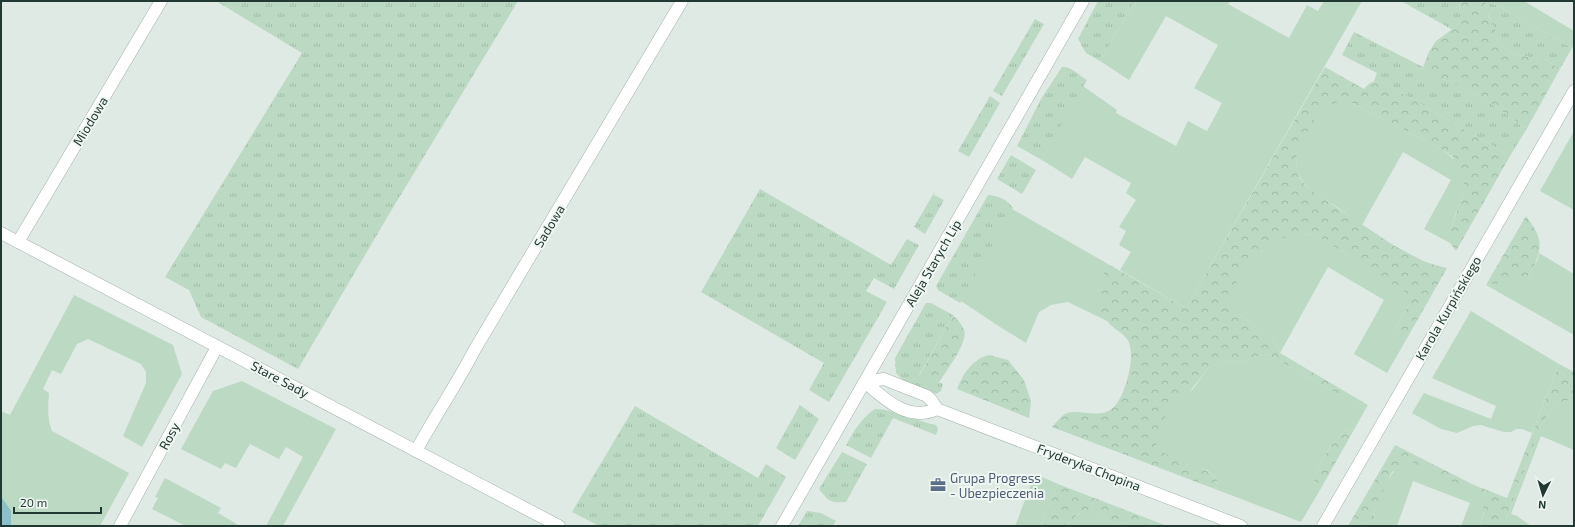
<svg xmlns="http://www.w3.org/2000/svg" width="1575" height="527" viewBox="0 0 1575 527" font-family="'Exo 2',sans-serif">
<defs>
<pattern id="grass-tufts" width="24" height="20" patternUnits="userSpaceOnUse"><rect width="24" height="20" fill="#bbd9c3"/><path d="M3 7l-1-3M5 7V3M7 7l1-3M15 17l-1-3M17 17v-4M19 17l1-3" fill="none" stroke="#a0bba8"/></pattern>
<pattern id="forest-crowns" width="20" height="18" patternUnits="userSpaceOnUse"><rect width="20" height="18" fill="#bbd9c3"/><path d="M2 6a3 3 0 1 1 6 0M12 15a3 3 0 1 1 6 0" fill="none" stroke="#a0bba8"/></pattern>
</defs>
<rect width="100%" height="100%" fill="#e0eae5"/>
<g fill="url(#grass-tufts)">
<polygon points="216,1 518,1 388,216 298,369 201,317 189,290 165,277 302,53"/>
<polygon points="1098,1 1135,1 1100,61 1086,53 1078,39"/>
<path d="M1401 1H1459C1459 13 1464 20 1453 30Z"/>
<path d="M1485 1H1489L1572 48 1560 69 1546 60 1513 54 1500 45C1495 30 1487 16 1485 1Z"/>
<polygon points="1035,19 1044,24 1002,96 993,91"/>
<path d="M1354 32 1423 67C1428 82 1436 77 1447 80 1453 82 1459 86 1464 89 1486 100 1508 113 1526 130L1510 156 1383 82 1374 81 1377 73 1342 55Z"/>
<path d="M1062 67C1072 66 1078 75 1087 80L1042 160 1017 146 1041 99Z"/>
<polygon points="990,96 1000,103 969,157 958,151"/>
<polygon points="1011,155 1036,170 1022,194 997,179"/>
<polygon points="760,189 891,265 907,239 919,245 894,289 874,278 866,291 887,302 829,402 809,390 824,363 701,292"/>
<polygon points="935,191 934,195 944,200 925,234 914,227"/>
<path d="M988 195C1000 196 1006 199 1013 208L960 303 938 290 936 286Z"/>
<polygon points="926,303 931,303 953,315 919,375 943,384 941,391 936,394 904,381 896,373 895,358"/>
<polygon points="800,405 819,419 795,460 776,448"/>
<polygon points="635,406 758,478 766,464 786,477 758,526 599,526 572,512"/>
<path d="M875 409C894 409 916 421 936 425L938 429 936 435 893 418 871 458 846 445C854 431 861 418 875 409Z"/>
<path d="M842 452 867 464 846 502C830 503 829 502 819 489Z"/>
<polygon points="807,511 821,513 836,521 833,526 798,526"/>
</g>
<g fill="url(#forest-crowns)">
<path d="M1459 1H1485L1489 18 1494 27 1500 45 1513 54 1546 60 1560 69 1526 130C1508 113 1486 100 1464 89 1459 86 1453 82 1447 80 1435 77 1428 83 1423 67L1429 52 1436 41 1458 25 1460 16Z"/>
<path d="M1325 67 1364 89C1370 82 1373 80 1383 82L1510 156 1456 251 1450 243V232L1463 192 1453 157 1441 149 1350 102 1309 130 1297 155 1296 165 1299 177 1306 186 1318 195 1393 245 1423 261 1438 266 1447 268 1406 340 1393 333 1409 304V295L1322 239 1304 233 1262 251 1249 266 1241 275 1233 310 1273 339 1280 353 1368 405 1365 410 1267 354 1239 362 1224 361 1208 368 1187 395 1176 403 1185 464C1197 466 1209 469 1217 480L1215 489 1052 427C1056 423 1061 416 1065 414 1080 407 1104 423 1117 403 1126 391 1137 353 1127 339 1122 332 1112 328 1107 321 1091 303 1099 282 1108 264L1186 308Z"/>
<path d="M1526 216C1541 236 1544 245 1533 268 1530 274 1527 278 1520 281 1515 283 1493 284 1486 285Z"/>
<path d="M953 315C957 319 962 324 964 330 969 342 945 372 939 383L919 376Z"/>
<path d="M989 355 1008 360 1024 380 1031 401 1029 418 957 389C963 374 972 359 989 355Z"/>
<polygon points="1559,364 1574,372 1574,398 1554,406 1542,424 1504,526 1479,526 1484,513 1452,483 1409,461 1392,472 1376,508 1374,517 1375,526 1348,526 1395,445 1474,485 1507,498"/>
<path d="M1355 428 1320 490 1314 482C1316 468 1332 441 1343 432 1346 430 1352 429 1355 428Z"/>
<polygon points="1058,484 1167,526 1118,526 1101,515 1090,510 1078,514 1067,526 1041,526"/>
</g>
<g fill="#bbd9c3">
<polygon points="1135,1 1230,1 1228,4 1289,38 1307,5 1318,11 1324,1 1362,1 1186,308 1120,270 1131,252 1119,245 1126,231 1119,227 1136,200 1126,193 1131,183 1085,157 1072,179 1042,160 1083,86 1117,110 1116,113 1176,146 1188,121 1207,131 1222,103 1194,88 1218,45 1166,16 1129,80 1100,61"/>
<polygon points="1489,1 1524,1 1574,31 1574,46 1572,48"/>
<path d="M1338 102H1350L1441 149C1487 180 1450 203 1450 243L1424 229 1451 180 1403 152 1362 225C1352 219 1344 211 1334 205 1316 194 1291 181 1297 155 1299 146 1305 138 1309 130 1317 114 1320 108 1338 102Z"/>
<polygon points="1574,131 1574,210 1540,191"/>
<path d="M1012 209 1108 264C1098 286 1092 300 1107 321L1068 302 1051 305 1039 312 1026 343 1000 327 961 301Z"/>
<path d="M1304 233 1322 239 1410 295 1409 304 1393 333 1406 340 1387 373 1354 354 1384 300 1328 267 1280 353 1273 339 1233 310C1223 288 1256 254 1274 242 1284 237 1293 234 1304 233Z"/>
<polygon points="1539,253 1574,274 1574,335 1486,285 1520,281 1529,275 1538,259"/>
<path d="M74 295 173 345 182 374 142 447 123 436 146 383V372L141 364 88 339 77 344 61 374 52 370 43 389 49 393C48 406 47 419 52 431L129 473 100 526H11C12 516 7 504 1 496V411L10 415Z"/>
<polygon points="1471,311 1559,364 1532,433 1522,429 1516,429 1511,432 1504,432 1481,425 1473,426 1457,433 1441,429 1412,413 1424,393 1491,419 1496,406 1432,378"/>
<path d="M1267 354 1365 410 1355 428C1352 429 1346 430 1343 432 1332 441 1316 468 1314 482L1320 490 1301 522 1215 489 1217 480C1208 466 1196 468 1183 463 1173 459 1165 453 1156 447L1158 428 1166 416 1176 403 1193 389 1208 368 1224 361 1239 362Z"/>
<polygon points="242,381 336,429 283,526 266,526 303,457 286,447 279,459 250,444 236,468 225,463 221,469 181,449 213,391"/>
<polygon points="1574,398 1574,450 1541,436 1511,514 1517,516 1531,526 1504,526 1542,424 1554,406"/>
<path d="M1409 461 1477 494C1487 504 1484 514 1479 526H1461L1470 503 1413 481 1397 526H1375C1369 512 1391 472 1401 462Z"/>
<polygon points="1035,474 1058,484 1041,526 1015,526"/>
<polygon points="165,478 221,508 218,513 240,526 186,526 152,509 158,498 155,497"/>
<path d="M1090 510 1101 515 1118 526H1067C1074 518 1079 511 1090 510Z"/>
</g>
<polygon fill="#8dc1ca" points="1,496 11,511 11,526 1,526"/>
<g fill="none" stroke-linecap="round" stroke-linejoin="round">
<defs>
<g id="street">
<polyline points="1,233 559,526"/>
<polyline points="18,242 161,1"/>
<polyline points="865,382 884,379 899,385 927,396 932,401 937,409 1241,526"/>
<path d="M865 382C885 400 909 422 937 409"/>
<path d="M416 451C435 416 457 384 475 349L682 1"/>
<polyline points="120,526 217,347"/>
<polyline points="782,526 1083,1"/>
<polyline points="1323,526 1574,91"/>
</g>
</defs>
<use href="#street" stroke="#a3b1ac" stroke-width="13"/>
<use href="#street" stroke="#fff" stroke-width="12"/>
</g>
<defs>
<symbol id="office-bare" viewBox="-9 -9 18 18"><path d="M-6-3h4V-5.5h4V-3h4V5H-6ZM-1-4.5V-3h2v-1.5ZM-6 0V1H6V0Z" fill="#5c6f8a" stroke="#f0f7f3" stroke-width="2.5" paint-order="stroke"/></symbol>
</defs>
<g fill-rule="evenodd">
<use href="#office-bare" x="927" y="474" width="22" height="22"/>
</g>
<g text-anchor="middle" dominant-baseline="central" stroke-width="4" stroke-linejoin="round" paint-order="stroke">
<g font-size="13" fill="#223832" stroke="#f0f7f3">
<text transform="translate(90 121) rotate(-59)">Miodowa</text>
<text transform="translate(549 226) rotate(-59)">Sadowa</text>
<text transform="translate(933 263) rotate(-60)">Aleja Starych Lip</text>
<text transform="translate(1448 308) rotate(-60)">Karola Kurpińskiego</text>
<text transform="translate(280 379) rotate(28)">Stare Sady</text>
<text transform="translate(169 436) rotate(-62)">Rosy</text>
<text transform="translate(1089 467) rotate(21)">Fryderyka Chopina</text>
</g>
<g font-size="13" fill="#4e5e75" stroke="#f0f7f3" text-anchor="start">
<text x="950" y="478">Grupa Progress<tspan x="950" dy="15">- Ubezpieczenia</tspan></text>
</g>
</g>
<rect width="1575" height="527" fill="none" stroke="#223832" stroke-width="4"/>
<g transform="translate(1543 495) rotate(185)" stroke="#f0f7f3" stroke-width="3" paint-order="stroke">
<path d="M0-3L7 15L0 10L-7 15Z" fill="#223832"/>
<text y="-6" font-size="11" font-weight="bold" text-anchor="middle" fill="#223832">N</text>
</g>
<path d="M14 507v6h87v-6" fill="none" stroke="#223832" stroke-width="2"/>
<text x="20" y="507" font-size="12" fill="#223832" stroke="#f0f7f3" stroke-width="3" paint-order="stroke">20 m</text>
</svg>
